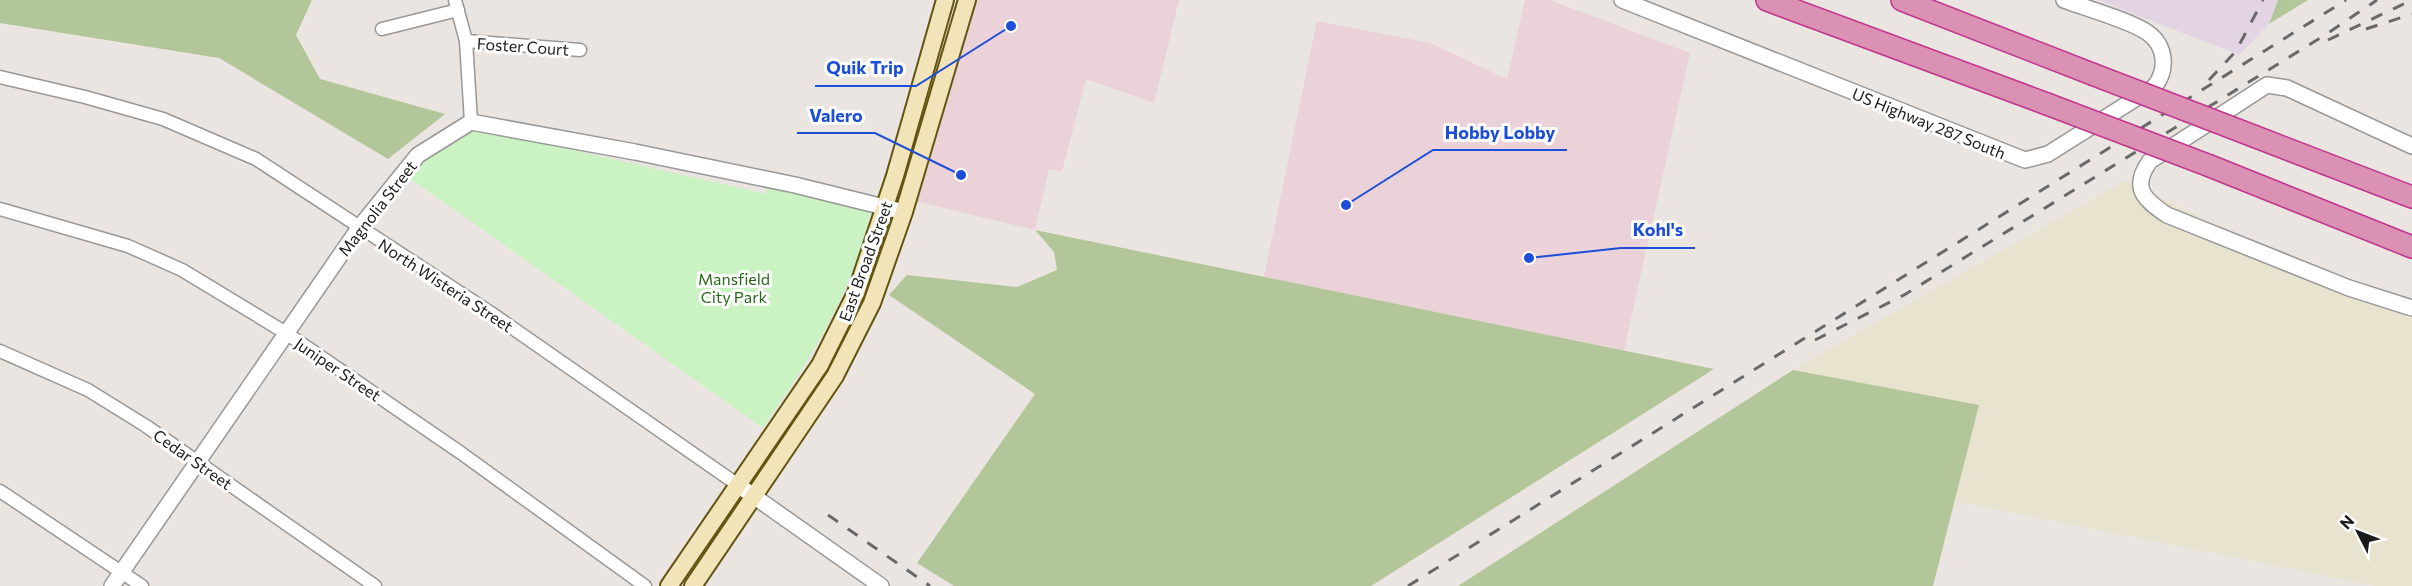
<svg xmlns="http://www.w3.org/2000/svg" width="2412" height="586" viewBox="0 0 2412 586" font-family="Commissioner,sans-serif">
<rect width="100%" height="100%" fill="#ebe5e1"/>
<g fill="#ebd2d8">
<polygon points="977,0 1179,0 1154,103 1086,79 1062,172 1049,169 1035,230 915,201 946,91"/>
<polygon points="1525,0 1550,0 1690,53 1624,350 1264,277 1317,21 1430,43 1507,79"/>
</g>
<polygon fill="#e2d4e3" points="2098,0 2278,0 2269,24 2239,55"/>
<polygon fill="#e8e3ce" points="2125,181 2412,319 2412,586 2377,586 1954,501 1979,405 1793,370"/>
<g fill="#b3c69a">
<polygon points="0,0 312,0 296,35 320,79 445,114 388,159 219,58 0,23"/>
<polygon points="2278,0 2308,0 2269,24"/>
<polygon points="1035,230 1714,369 1371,586 954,586 917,563 1035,394 889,295 907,275 1017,287 1057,270 1054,252"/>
<polygon points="1793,370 1979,405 1933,586 1458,586"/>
</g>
<path fill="#cbf2c2" d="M472 127 766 194 771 174 871 210C854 292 809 360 763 428L408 177 442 145Z"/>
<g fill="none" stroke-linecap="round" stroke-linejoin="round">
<defs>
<g id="minor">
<polyline points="455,0 466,41 471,122"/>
<polyline points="382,29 458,10"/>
<polyline points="466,41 580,50"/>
<polyline points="0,77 85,97 163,119 256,159 491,313 738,485"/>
<polyline points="0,209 128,246 182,270 286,333 461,453 645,586"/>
<polyline points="0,351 88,390 146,426 375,586"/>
<polyline points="0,491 142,586"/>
</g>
<g id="tertiary">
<path d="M1622 0 2025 160 2048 154 2154 87C2168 70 2166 46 2148 33 2132 21 2085 8 2064 0"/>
<path d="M2412 146 2287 88 2267 85 2150 161C2131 187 2143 199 2167 215L2349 288 2412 308"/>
<polyline points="738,485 881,586"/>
<polyline points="112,586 359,228 418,155 471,122 635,152 795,185 904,212"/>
</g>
<g id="secondary">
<polyline points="669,586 820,365 856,293 895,176 945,0"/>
<polyline points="693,586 835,376 872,303 904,212 967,0"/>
</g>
<g id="motorway">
<polyline points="1767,0 2047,104"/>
<polyline points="1902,0 2092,74"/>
<polyline points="2256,137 2412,197"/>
<polyline points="2210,166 2412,247"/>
</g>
</defs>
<use href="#minor" stroke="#989898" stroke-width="15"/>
<use href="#tertiary" stroke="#989898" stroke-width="18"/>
<use href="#secondary" stroke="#625411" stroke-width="20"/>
<use href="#motorway" stroke="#c0378d" stroke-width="24"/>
<use href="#minor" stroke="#fff" stroke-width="12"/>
<use href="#tertiary" stroke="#fff" stroke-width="15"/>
<use href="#secondary" stroke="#f1e4b9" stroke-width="16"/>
<use href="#motorway" stroke="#da91b3" stroke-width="21"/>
<g stroke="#696969" stroke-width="3" stroke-dasharray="12 12" stroke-linecap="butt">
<polyline points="2366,29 2412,14"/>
<polyline points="2328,40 2412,0"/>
<polyline points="2209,80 2236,51 2263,0"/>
<polyline points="1815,340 1904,295 2325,35 2377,0"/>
<polyline points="828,515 930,586"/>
<polyline points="1408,586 2346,0"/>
</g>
<defs>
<g id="motorway-bridge">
<polyline points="2092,74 2256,137"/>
<polyline points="2047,104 2210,166"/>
</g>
</defs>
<use href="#motorway-bridge" stroke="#c0378d" stroke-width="24" stroke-linecap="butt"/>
<use href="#motorway-bridge" stroke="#da91b3" stroke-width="21"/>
</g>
<g text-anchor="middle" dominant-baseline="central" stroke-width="6" stroke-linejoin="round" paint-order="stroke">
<g font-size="16" fill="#1b1b1b" stroke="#fff">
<text transform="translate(523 46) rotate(4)">Foster Court</text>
<text transform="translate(1929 123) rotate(22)">US Highway 287 South</text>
<text transform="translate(377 208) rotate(-52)">Magnolia Street</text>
<text transform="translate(865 261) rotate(-70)">East Broad Street</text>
<text transform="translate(446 285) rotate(33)">North Wisteria Street</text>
<text transform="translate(338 369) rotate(34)">Juniper Street</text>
<text transform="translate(193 459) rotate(35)">Cedar Street</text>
</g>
<g font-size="16" fill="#286a17" stroke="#fff">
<text x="734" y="278">Mansfield<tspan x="734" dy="18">City Park</tspan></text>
</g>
</g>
<path fill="none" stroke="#1d4ed8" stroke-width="2" d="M1011 26L916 86H815M961 175L875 133H797M1346 205L1433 150H1567M1529 258L1621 248H1695"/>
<g fill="#1d4ed8" stroke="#fff" stroke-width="2">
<circle cx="1011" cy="26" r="6"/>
<circle cx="961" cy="175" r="6"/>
<circle cx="1346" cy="205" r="6"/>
<circle cx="1529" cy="258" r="6"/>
</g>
<g font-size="18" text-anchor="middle" font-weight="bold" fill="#1d4ed8" stroke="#fff" stroke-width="6" stroke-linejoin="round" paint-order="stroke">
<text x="865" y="74">Quik Trip</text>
<text x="836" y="122">Valero</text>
<text x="1500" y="139">Hobby Lobby</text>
<text x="1658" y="236">Kohl's</text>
</g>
<g transform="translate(2358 532) rotate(312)" stroke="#ffffff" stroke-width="4.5" paint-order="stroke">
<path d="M0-4.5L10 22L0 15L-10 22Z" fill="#1b1b1b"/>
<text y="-9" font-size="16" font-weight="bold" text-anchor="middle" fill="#1b1b1b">N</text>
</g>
</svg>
